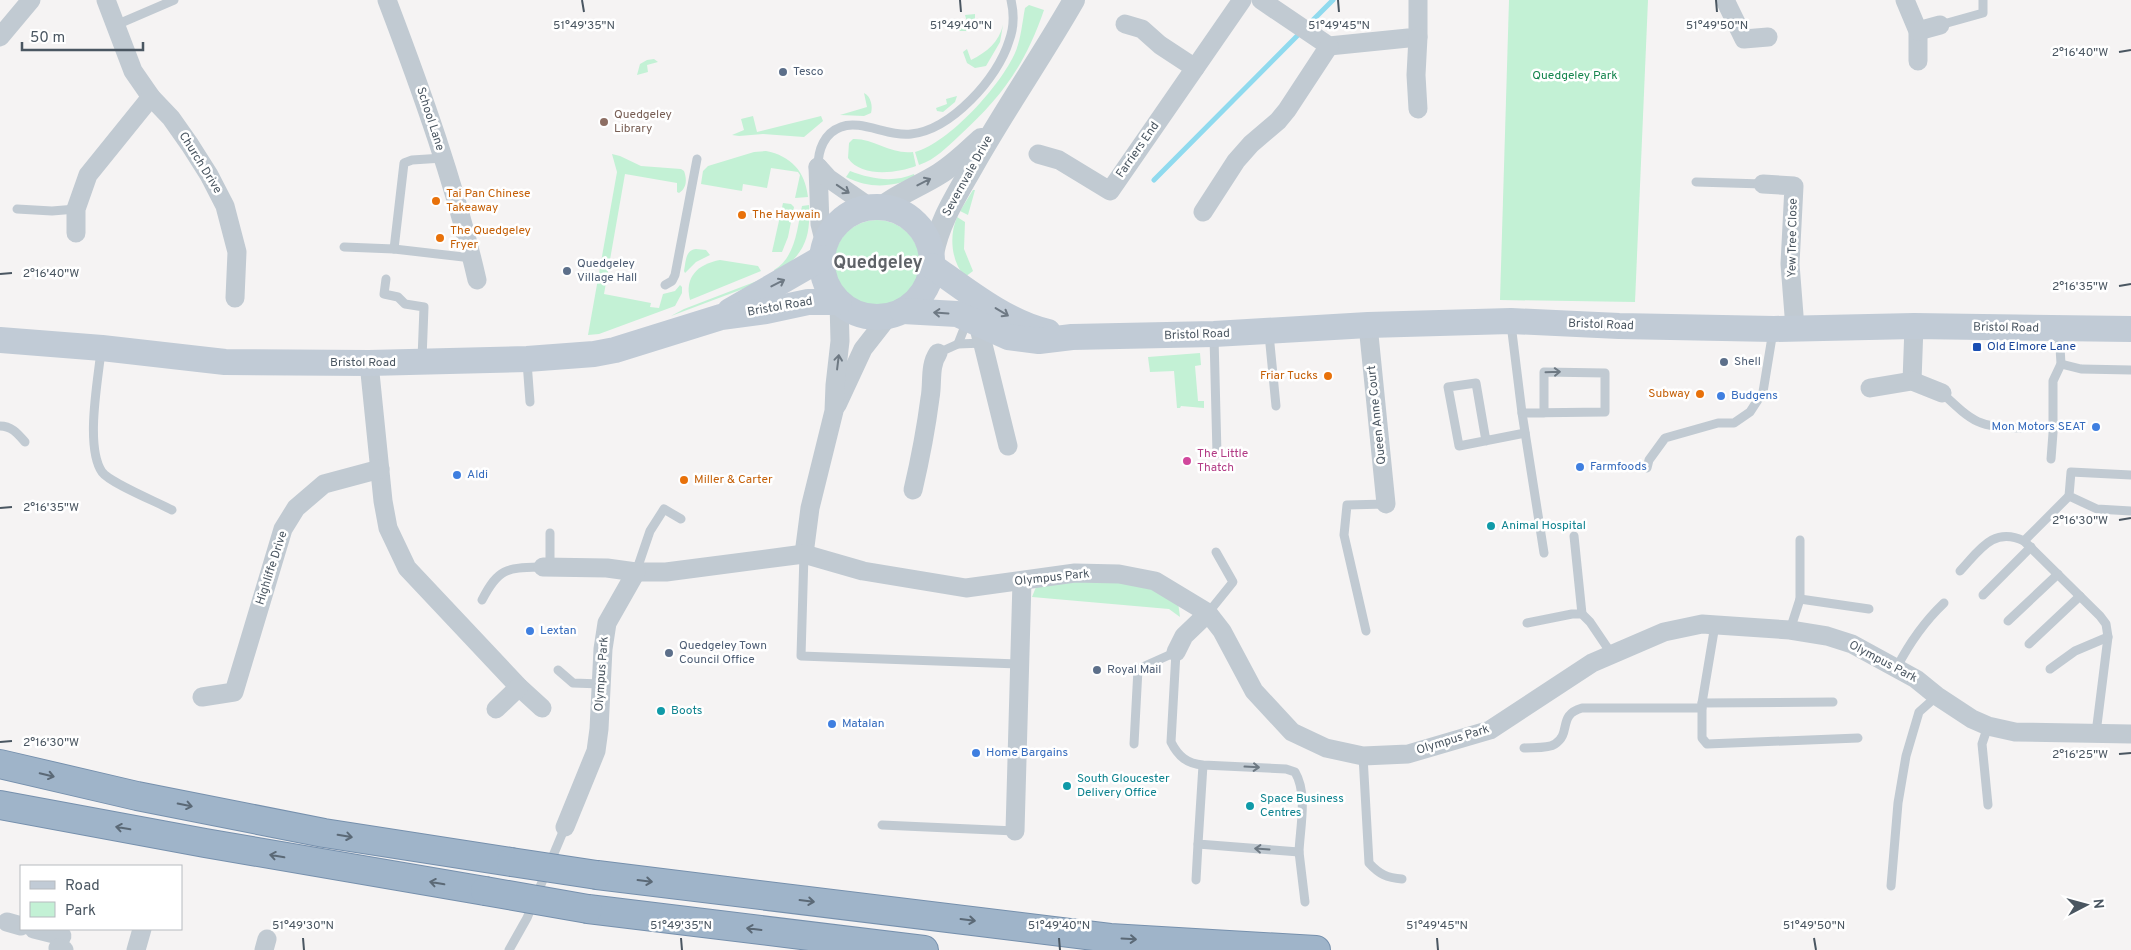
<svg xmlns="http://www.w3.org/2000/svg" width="2131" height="950" viewBox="0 0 2131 950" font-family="Overpass,sans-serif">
<rect width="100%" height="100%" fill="#f5f3f3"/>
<g fill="#c3f1d5">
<polygon points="1509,0 1648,0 1635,302 1500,300"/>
<path d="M1029 5 1044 10C1025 65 1002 97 959 136 946 148 936 159 919 165L915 152C949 143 1001 85 1015 53 1021 39 1022 24 1025 8Z"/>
<polygon points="975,14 975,22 967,31 958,31 957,29 968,26 965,15"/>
<path d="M1003 25 1000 42 986 66 975 68 967 63 963 52 967 49 971 60C987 52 999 42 1003 25Z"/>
<polygon points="654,59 658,62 647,65 648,72 637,75 640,64 647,60"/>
<path d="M864 93C871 96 873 107 871 113L864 116 840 115 867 107Z"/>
<polygon points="957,96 955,102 943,112 937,111 936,108 947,104 946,99"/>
<polygon points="753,116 757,132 821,116 823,121 804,137 763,134 739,136 732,135 744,130 741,119"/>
<path d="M853 139C873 138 892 155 913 152L916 166C898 173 861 178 848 158L849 143Z"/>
<path d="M766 151C791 156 805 171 808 197L795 198 800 175 798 172 771 168 767 188 743 184 742 191 701 184 703 171 708 166 754 152Z"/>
<path d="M612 154 620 156 641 166 681 169 684 171C687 179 687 188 679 193L677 192V183L625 174 604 294 651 303 650 307 659 308 663 294 675 291 680 285 682 287V293L675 306 599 334 588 335 617 172Z"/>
<path d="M850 171C871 179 893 183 914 174L915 178C891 187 870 189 846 177Z"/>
<polygon points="973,190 975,190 968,215 960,211"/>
<polygon points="783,203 791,204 794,207 788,237 782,252 772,252"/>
<path d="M809 205C811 241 803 254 775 276L774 270C796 257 797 228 802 206Z"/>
<path d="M957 217 965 222 964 249 973 271 965 277C951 261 949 236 957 217Z"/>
<circle cx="877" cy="263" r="43"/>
<path d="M696 249 706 250 710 255 696 262 685 273 684 271C686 262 685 250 696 249Z"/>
<path d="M720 260 758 266 761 271 690 300C684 277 698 264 720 260Z"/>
<polygon points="769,279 671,316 684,309 757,281"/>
<polygon points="1200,353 1201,365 1195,366 1198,401 1204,401 1204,408 1181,406 1180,408 1177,408 1174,371 1150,372 1148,357"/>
<polygon points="1137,581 1178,602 1180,617 1169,609 1032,597 1038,582"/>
</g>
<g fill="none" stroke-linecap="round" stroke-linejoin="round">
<g stroke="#90daee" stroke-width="5">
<polyline points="1307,26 1333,0"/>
<polyline points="1154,180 1301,32"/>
</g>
<defs>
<g id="trunk">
<polyline points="0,764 137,796 324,833 511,862"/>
<polyline points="0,805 205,843 485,891"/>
<polyline points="597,875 1110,938 1316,950"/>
<polyline points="588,909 924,950"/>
</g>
</defs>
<use href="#trunk" stroke="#7690ad" stroke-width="30"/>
<g stroke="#c1cad2" stroke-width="9">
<polyline points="116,25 174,0"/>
<polyline points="1940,25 1983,13 1983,0"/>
<path d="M818 167C818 150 824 133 841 127 860 119 889 137 911 134 951 130 998 78 1009 41 1014 28 1014 13 1011 0"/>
<polyline points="1696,182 1763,184"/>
<polyline points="17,209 52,211 76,209"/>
<polyline points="344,247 394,249 472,258"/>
<polyline points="394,249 404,163 412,160 443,158"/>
<polyline points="386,279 384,294 398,297 405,304 424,307 422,359"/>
<polyline points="665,285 672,281 675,275 697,159"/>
<polyline points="1511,324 1522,413 1544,553"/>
<polyline points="1269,334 1276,406"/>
<polyline points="1214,337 1217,454"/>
<polyline points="958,344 967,321"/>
<path d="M101 351C98 380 85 447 102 472 110 483 157 502 172 510"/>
<polyline points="938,353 958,344 983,343"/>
<polyline points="527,362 530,402"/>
<polyline points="2061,364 2081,369 2131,370"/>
<path d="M1942 393C1974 423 1978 427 2022 428"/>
<polyline points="1522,413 1605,412 1605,373 1544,372 1544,413"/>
<path d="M0 426C12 426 18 434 25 442"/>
<polyline points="1486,441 1476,383 1448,387 1459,446 1525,433"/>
<polyline points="2051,459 2053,433 2053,381 2061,364 2059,330"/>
<polyline points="1647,468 1649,460 1665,438 1718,423 1734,423 1750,412 1763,392 1773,331"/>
<polyline points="2131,475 2071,472 2069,496 2097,509 2131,511"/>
<polyline points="2069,496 2024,541 2100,616 2106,624 2108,637 2096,733"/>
<polyline points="550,533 550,567"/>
<polyline points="1574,536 1582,614"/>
<polyline points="804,554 801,656 1020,664"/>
<path d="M1960 571C1979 551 1993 526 2024 541"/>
<polyline points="636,572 650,531 664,509 681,519"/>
<polyline points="1983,595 2031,547"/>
<polyline points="1800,599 1869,609"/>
<path d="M482 600C499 567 507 568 543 567"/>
<polyline points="1208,613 1233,582 1216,552"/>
<polyline points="2008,621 2058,574"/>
<polyline points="1527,623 1572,614 1582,614 1590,622 1611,653"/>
<polyline points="1715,625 1702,703 1833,702"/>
<polyline points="1790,630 1800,599 1800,540"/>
<polyline points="1366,631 1344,535 1347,505 1386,504"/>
<polyline points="2029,644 2080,596"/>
<path d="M1897 667C1910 642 1924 622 1944 603"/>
<polyline points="2050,669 2075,651 2108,637"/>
<polyline points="558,670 573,683 601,684"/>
<polyline points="1702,703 1702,738 1707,744 1858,738"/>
<path d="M1134 744 1138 669 1176 652 1171 742C1178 756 1187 764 1203 765L1286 769 1295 772C1308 794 1300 827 1299 852L1198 844 1203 765"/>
<path d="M1524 748C1532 747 1548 749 1555 744 1572 733 1557 715 1582 708H1702"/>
<path d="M1363 756 1369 863C1379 874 1387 878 1402 879"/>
<polyline points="1988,805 1982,744 1988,726"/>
<polyline points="882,825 1015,831"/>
<polyline points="1299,852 1305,902"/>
<polyline points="1196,880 1198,844"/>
<polyline points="1891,886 1898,803 1906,756 1919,712 1937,696"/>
<polyline points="509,950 527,918 565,827"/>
</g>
<g stroke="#c1cad2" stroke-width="19">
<polyline points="106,0 133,71 151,97 171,118 190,145 209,175 225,206 237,252 235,298"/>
<path d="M387 0C422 92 455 184 477 280"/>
<polyline points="1261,0 1329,46 1418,37 1418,0"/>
<polyline points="1725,0 1744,39 1768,37"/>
<polyline points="1905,0 1918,31 1918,61"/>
<polyline points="1125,24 1142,29 1160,45 1195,68"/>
<polyline points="1918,31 1940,25"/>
<polyline points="0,37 31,0"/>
<polyline points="1418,37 1416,75 1418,109"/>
<polyline points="1038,154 1059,160 1110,191 1242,0"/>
<polyline points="818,167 820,224 825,244"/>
<polyline points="818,167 828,178 871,208"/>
<polyline points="1763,184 1794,186 1790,264 1795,328"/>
<polyline points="1203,212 1236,161 1251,144 1278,121 1287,110 1329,46"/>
<polyline points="76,233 76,209 88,175 151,97"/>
<polyline points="978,324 1008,446"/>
<polyline points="1368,325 1386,504"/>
<polyline points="369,363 383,501 388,528 407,568 519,687 542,708"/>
<polyline points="1912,381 1914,326"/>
<polyline points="1870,388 1912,381 1942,393"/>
<polyline points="837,405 863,349 888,317"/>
<path d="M913 490C920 460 926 429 930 398 933 383 929 366 938 353"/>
<polyline points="804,554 810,508 834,411 835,385 840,341 839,302"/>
<polyline points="543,567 607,568 636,572 666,572 804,554 863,571 966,588 1075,573 1119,574 1155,581 1208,613 1222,631 1254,691 1292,732 1326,748 1363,756 1408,754 1490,730 1592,663 1664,632 1702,624 1790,630 1827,636 1852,644 1916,679 1937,696 1972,719 1988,726 2015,732 2131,734"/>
<polyline points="1176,652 1184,636 1208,613"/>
<polyline points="202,697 234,692 283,529 296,508 324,484 380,469"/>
<polyline points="496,709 519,687"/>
<polyline points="565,827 596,751 599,729 603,649 607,623 636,572"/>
<polyline points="1015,831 1022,581"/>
<polyline points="7,922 21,926"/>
<polyline points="34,929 62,936"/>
<polyline points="58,948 64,950"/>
<polyline points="136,950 142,929"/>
<polyline points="264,950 267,939"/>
</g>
<g stroke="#c1cad2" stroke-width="22">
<path d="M882 207C900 193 920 186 939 174 955 164 968 151 981 139"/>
<path d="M932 259C938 223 956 196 973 166 1005 109 1042 56 1074 0"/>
</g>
<g stroke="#c1cbd6" stroke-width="26">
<circle cx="877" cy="262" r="55"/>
<path d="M932 266C966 290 1007 323 1048 332"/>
<polyline points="730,311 822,258"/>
<polyline points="903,311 957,314 1008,337 1039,341 1072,337 1214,334 1368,325 1511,321 1619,326 1774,329 1914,326 2131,329"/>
<polyline points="0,340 102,348 225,362 369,363 527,359 594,354 615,350 721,317 766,311 808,302 839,302"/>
</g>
<use href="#trunk" stroke="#9fb4c9" stroke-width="28"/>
<defs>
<g id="trunk-bridge">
<polyline points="511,862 597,875"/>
<polyline points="485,891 588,909"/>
</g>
</defs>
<use href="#trunk-bridge" stroke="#7690ad" stroke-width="30" stroke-linecap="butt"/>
<use href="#trunk-bridge" stroke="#9fb4c9" stroke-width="28"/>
</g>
<defs><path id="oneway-shaft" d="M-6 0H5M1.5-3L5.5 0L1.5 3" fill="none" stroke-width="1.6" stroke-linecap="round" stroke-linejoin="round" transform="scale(1.25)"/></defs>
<g stroke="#6e7983">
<use href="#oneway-shaft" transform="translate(924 182) rotate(-27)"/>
<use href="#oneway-shaft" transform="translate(843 189) rotate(34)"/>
<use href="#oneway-shaft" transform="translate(838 362) rotate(-83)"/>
<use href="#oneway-shaft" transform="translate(1553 372) rotate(-2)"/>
<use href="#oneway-shaft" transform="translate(1252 767) rotate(3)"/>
<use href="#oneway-shaft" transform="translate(1262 849) rotate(-176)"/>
</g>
<g stroke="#6e7984">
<use href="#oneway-shaft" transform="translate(778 283) rotate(-27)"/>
<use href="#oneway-shaft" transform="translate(1002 312) rotate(31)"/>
<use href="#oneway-shaft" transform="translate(941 313) rotate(-176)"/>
</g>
<g stroke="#5b6976">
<use href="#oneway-shaft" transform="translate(47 775) rotate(13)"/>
<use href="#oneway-shaft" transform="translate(185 805) rotate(11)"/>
<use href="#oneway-shaft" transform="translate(123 828) rotate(-170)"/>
<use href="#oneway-shaft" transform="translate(345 836) rotate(9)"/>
<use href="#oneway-shaft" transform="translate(277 856) rotate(-170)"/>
<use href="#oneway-shaft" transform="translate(645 881) rotate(7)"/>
<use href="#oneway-shaft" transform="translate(437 883) rotate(-170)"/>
<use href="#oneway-shaft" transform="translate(807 901) rotate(7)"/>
<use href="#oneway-shaft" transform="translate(968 920) rotate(7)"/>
<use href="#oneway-shaft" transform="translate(754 929) rotate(-173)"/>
<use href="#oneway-shaft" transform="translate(1129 939) rotate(3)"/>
</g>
<path fill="none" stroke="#4a5661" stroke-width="2" d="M582 0 584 12M960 0 961 12M1338 0 1339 12M1716 0 1717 12M2119 52 2131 50M0 274 12 273M2119 286 2131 284M0 508 12 507M2119 520 2131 518M0 742 12 741M2119 754 2131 753M303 938 304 950M681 938 682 950M1059 938 1060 950M1437 938 1438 950M1814 938 1816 950"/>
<g fill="#5c6f8a" stroke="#fff" stroke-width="2">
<circle cx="783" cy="72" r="5"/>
<circle cx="567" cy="271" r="5"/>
<circle cx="1724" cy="362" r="5"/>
<circle cx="669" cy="653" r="5"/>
<circle cx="1097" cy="670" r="5"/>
</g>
<circle fill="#8d6e63" stroke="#fff" stroke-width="2" cx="604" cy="122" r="5"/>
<g fill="#e8710a" stroke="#fff" stroke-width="2">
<circle cx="436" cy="201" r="5"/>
<circle cx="742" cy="215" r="5"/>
<circle cx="440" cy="238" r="5"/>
<circle cx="1328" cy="376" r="5"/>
<circle cx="1700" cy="394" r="5"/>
<circle cx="684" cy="480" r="5"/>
</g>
<rect fill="#1a4fb4" stroke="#fff" stroke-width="2" x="1972" y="342" width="10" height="10" rx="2.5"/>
<g fill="#3f7fe0" stroke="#fff" stroke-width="2">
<circle cx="1721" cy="396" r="5"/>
<circle cx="2096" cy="427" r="5"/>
<circle cx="1580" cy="467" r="5"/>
<circle cx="457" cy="475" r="5"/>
<circle cx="530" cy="631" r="5"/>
<circle cx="832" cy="724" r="5"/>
<circle cx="976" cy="753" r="5"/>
</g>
<circle fill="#d1479c" stroke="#fff" stroke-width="2" cx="1187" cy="461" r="5"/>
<g fill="#0f9aa8" stroke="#fff" stroke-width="2">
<circle cx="1491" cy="526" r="5"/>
<circle cx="661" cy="711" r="5"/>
<circle cx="1067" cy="786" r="5"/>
<circle cx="1250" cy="806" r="5"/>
</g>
<g text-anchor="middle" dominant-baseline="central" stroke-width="5" stroke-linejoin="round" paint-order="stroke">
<g font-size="12" fill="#4e5e75" stroke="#fff" text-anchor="start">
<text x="793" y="72">Tesco</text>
<text x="577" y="264">Quedgeley<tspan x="577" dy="14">Village Hall</tspan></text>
<text x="1734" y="362">Shell</text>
<text x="679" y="646">Quedgeley Town<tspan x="679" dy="14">Council Office</tspan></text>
<text x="1107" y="670">Royal Mail</text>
</g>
<g font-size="12" fill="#17864f" stroke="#fff">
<text x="1575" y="76">Quedgeley Park</text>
</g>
<g font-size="12" fill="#785e54" stroke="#fff" text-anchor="start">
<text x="614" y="115">Quedgeley<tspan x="614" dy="14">Library</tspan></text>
</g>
<g font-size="12" fill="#4a5661" stroke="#fff">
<text transform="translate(430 119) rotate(72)">School Lane</text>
<text transform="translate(1138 150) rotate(-55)">Farriers End</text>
<text transform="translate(200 163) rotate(58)">Church Drive</text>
<text transform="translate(968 176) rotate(-61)">Severnvale Drive</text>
<text transform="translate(1793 238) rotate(-89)">Yew Tree Close</text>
<text transform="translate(780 307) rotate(-10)">Bristol Road</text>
<text transform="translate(1601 325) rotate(2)">Bristol Road</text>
<text transform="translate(2006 328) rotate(1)">Bristol Road</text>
<text transform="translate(1197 335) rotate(-2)">Bristol Road</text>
<text x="363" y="363">Bristol Road</text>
<text transform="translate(1377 415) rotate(-96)">Queen Anne Court</text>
<text transform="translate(272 568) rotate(-72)">Highliffe Drive</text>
<text transform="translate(1052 578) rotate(-6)">Olympus Park</text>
<text transform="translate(1883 662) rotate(28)">Olympus Park</text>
<text transform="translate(602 674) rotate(-86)">Olympus Park</text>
<text transform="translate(1453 740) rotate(-17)">Olympus Park</text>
</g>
<g font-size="12" fill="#c56008" stroke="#fff" text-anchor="start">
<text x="446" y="194">Tai Pan Chinese<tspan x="446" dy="14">Takeaway</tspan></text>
<text x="752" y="215">The Haywain</text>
<text x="450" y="231">The Quedgeley<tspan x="450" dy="14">Fryer</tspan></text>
<text x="1318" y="376" text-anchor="end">Friar Tucks</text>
<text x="1690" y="394" text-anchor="end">Subway</text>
<text x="694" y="480">Miller &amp; Carter</text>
</g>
<g font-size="12" fill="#164399" stroke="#fff" text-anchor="start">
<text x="1987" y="347">Old Elmore Lane</text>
</g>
<g font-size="12" fill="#366cbe" stroke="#fff" text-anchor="start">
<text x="1731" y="396">Budgens</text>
<text x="2086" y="427" text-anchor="end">Mon Motors SEAT</text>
<text x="1590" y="467">Farmfoods</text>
<text x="467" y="475">Aldi</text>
<text x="540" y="631">Lextan</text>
<text x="842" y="724">Matalan</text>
<text x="986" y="753">Home Bargains</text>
</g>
<g font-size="12" fill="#b23c85" stroke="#fff" text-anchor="start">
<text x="1197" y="454">The Little<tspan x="1197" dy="14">Thatch</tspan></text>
</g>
<g font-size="12" fill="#0d838f" stroke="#fff" text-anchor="start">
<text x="1501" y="526">Animal Hospital</text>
<text x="671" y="711">Boots</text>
<text x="1077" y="779">South Gloucester<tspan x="1077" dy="14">Delivery Office</tspan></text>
<text x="1260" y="799">Space Business<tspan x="1260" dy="14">Centres</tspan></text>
</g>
<g font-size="18" font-weight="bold" fill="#5f6368" stroke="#fff">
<text x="878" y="263">Quedgeley</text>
</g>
</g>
<g font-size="12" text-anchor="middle" fill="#4a5661" stroke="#fff" stroke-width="5" stroke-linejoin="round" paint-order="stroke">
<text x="584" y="29">51°49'35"N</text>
<text x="961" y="29">51°49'40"N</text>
<text x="1339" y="29">51°49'45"N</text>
<text x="1717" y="29">51°49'50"N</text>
<text x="2080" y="56">2°16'40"W</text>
<text x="51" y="277">2°16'40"W</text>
<text x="2080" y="290">2°16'35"W</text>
<text x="51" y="511">2°16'35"W</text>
<text x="2080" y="524">2°16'30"W</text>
<text x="51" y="746">2°16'30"W</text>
<text x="2080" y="758">2°16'25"W</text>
<text x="303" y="929">51°49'30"N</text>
<text x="681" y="929">51°49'35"N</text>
<text x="1059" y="929">51°49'40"N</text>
<text x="1437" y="929">51°49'45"N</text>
<text x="1814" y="929">51°49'50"N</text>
</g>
<rect x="20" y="865" width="162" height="65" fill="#ffffff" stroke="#b7bbc0"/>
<rect x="30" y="881" width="25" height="8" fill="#c1cbd6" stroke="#b7bbc0"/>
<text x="65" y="890" font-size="15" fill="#4a5661">Road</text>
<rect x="30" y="902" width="25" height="15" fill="#c3f1d5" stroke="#b7bbc0"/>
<text x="65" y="915" font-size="15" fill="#4a5661">Park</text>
<g transform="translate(2086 905) rotate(84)" stroke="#ffffff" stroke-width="4" paint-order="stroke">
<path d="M0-4L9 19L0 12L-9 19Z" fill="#4a5661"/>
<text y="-8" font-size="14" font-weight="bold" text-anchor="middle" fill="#4a5661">N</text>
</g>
<path d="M22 42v8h121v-8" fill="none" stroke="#4a5661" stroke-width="2.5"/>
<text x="30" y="42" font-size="15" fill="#4a5661" stroke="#ffffff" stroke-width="4" paint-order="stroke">50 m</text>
</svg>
